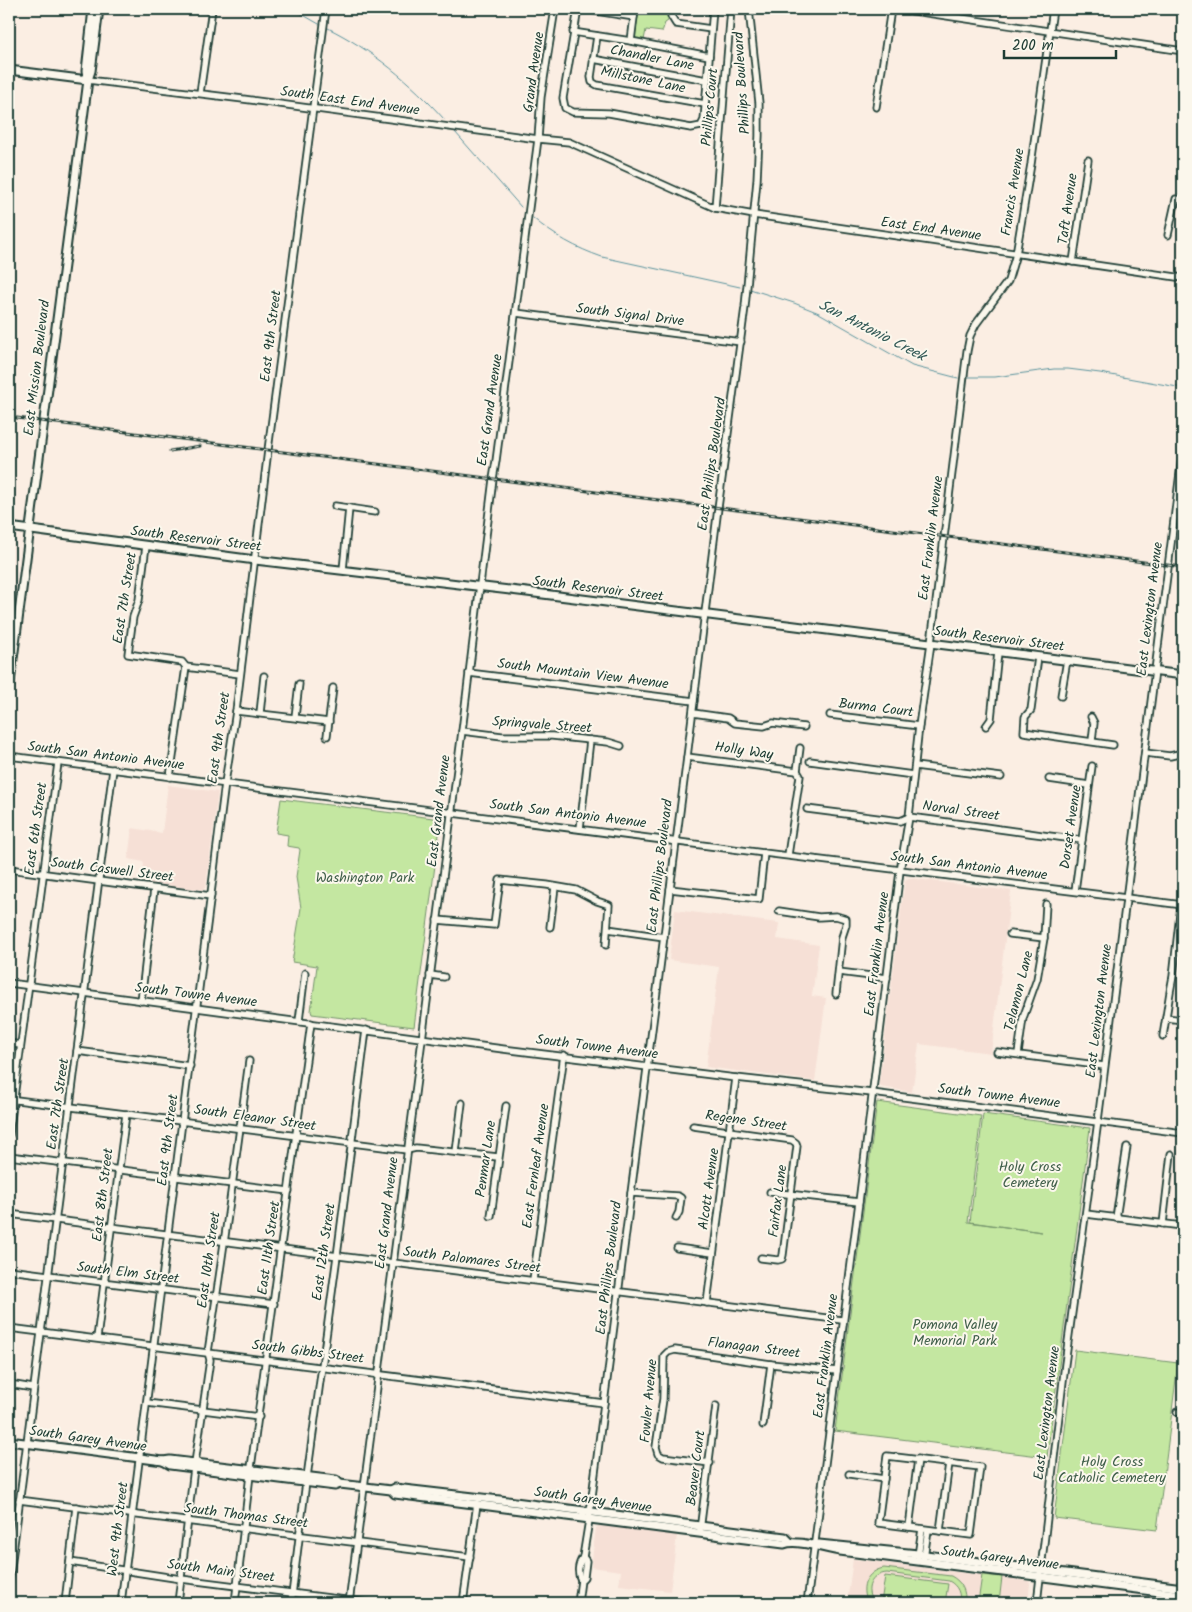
<svg xmlns="http://www.w3.org/2000/svg" width="1192" height="1612" viewBox="0 0 1192 1612" font-family="Kalam,sans-serif">
<rect width="100%" height="100%" fill="#fbeee3"/>
<filter id="ink" filterUnits="userSpaceOnUse"><feTurbulence type="fractalNoise" baseFrequency=".02" numOctaves="2"/><feDisplacementMap in="SourceGraphic" scale="10" xChannelSelector="R" yChannelSelector="G"/><feConvolveMatrix kernelMatrix="1 2 1 2 8 2 1 2 1" color-interpolation-filters="sRGB"/></filter>
<g filter="url(#ink)">
<g fill="#f6e0d6">
<polygon points="168,785 218,792 206,886 203,890 142,882 144,862 128,859 132,828 162,833"/>
<polygon points="909,878 1011,891 991,1053 919,1044 912,1092 881,1087 879,1084 905,880"/>
<polygon points="675,910 779,923 777,939 819,945 812,996 826,998 815,1081 706,1067 719,967 669,960"/>
<polygon points="599,1525 677,1535 670,1591 619,1585 621,1571 591,1567 596,1528"/>
<polygon points="853,1559 1028,1581 1030,1583 1028,1603 847,1603"/>
</g>
<g fill="#c4e7a1" stroke="#72926a">
<polygon points="637,9 669,9 668,21 665,23 662,32 646,30 644,40 633,39"/>
<polygon points="281,799 441,819 414,1027 312,1014 311,1011 317,966 292,962 301,908 296,877 300,850 299,848 287,846 288,835 276,833"/>
<polygon points="877,1102 981,1116 968,1222 1042,1232 970,1222 983,1114 1090,1128 1047,1457 835,1431"/>
<polygon points="1075,1350 1178,1363 1157,1530 1054,1518"/>
<path d="M884 1568 951 1576C962 1582 966 1591 965 1603H959C961 1594 958 1586 949 1581L887 1573C871 1574 863 1590 874 1603H867C859 1587 867 1571 884 1568Z"/>
<polygon points="982,1575 1002,1577 999,1603 978,1603"/>
<polygon points="885,1576 948,1584 945,1603 881,1603"/>
</g>
<g fill="none" stroke-linecap="round" stroke-linejoin="round">
<g stroke="#5a939d" stroke-width="1">
<polyline points="293,9 319,24"/>
<path d="M328 28C372 50 411 82 444 119"/>
<polyline points="455,132 521,207"/>
<path d="M533 218C554 236 576 248 602 257L740 287"/>
<polyline points="750,289 794,303 819,313 912,366 958,378"/>
<polyline points="968,377 995,377 1054,369 1068,369 1100,373 1183,388"/>
</g>
<defs>
<g id="minor">
<polyline points="578,9 563,98 565,108 573,112 609,113 691,128 701,126 704,120 713,9"/>
<polyline points="583,9 634,17"/>
<polyline points="672,9 671,16 676,24 711,29"/>
<polyline points="900,9 1183,51"/>
<polyline points="573,32 631,41 709,56"/>
<polyline points="597,36 591,77 592,82 597,85 705,104"/>
<polyline points="631,41 635,9"/>
<polyline points="593,59 707,80"/>
<polyline points="88,80 243,99 538,139 569,142 715,208 754,215 1183,278"/>
<polyline points="200,93 212,9"/>
<polyline points="876,107 891,9"/>
<polyline points="715,208 731,9"/>
<polyline points="1168,235 1176,199 1183,200"/>
<polyline points="1073,262 1088,160"/>
<polyline points="516,313 741,342"/>
<polyline points="335,506 375,512"/>
<polyline points="146,546 139,600 133,617 128,654 182,662 186,667 240,674"/>
<polyline points="343,570 349,508"/>
<polyline points="1038,657 1031,710 1025,717 1024,732 1113,745"/>
<polyline points="469,673 694,701"/>
<polyline points="1061,696 1067,660"/>
<polyline points="236,711 329,722"/>
<polyline points="260,713 264,676"/>
<polyline points="693,713 728,718 735,723 764,726 773,723 804,727"/>
<polyline points="830,715 919,726"/>
<polyline points="295,717 299,684"/>
<polyline points="1091,717 1094,723 1092,741"/>
<polyline points="986,726 991,719 998,652"/>
<polyline points="462,731 502,736 552,736 608,742 621,746"/>
<polyline points="327,736 333,688"/>
<polyline points="1145,753 1170,756 1183,753"/>
<polyline points="9,756 764,853 1183,905"/>
<polyline points="687,757 797,771"/>
<polyline points="810,761 913,775"/>
<polyline points="915,766 1001,777"/>
<polyline points="170,777 186,667"/>
<polyline points="1049,779 1089,785"/>
<path d="M807 809 900 821 909 817C967 824 1024 833 1082 840"/>
<polyline points="580,829 590,740"/>
<polyline points="788,855 800,776 797,771 800,748"/>
<polyline points="9,869 211,896"/>
<polyline points="670,889 759,899 764,853"/>
<polyline points="1075,891 1092,766"/>
<polyline points="779,911 819,917 836,916 846,919 846,925 842,937 836,994"/>
<polyline points="437,920 494,925 500,880 547,885 576,890 597,901 609,905 606,945"/>
<polyline points="550,927 555,887"/>
<polyline points="608,929 664,937"/>
<polyline points="1010,934 1044,938"/>
<polyline points="839,972 887,978"/>
<polyline points="430,975 444,977"/>
<polyline points="9,983 503,1049 736,1078 872,1093 1183,1133"/>
<polyline points="141,1001 154,889"/>
<polyline points="1166,1018 1183,1020"/>
<polyline points="299,1021 305,973"/>
<polyline points="1163,1036 1170,992 1173,976 1181,905"/>
<polyline points="9,1043 20,1045"/>
<polyline points="77,1051 190,1066"/>
<polyline points="997,1052 1104,1066"/>
<polyline points="1018,1054 1023,1018 1037,979 1044,938 1046,904"/>
<polyline points="9,1099 407,1150 416,1148 498,1157"/>
<polyline points="693,1126 792,1140 796,1143 797,1146 783,1255 782,1259 778,1260 761,1258"/>
<polyline points="9,1135 58,763"/>
<polyline points="456,1152 462,1103"/>
<polyline points="9,1156 289,1191"/>
<polyline points="770,1192 859,1202"/>
<polyline points="631,1193 678,1196 681,1198 679,1212 676,1218"/>
<polyline points="9,1214 842,1320"/>
<polyline points="1086,1214 1182,1226"/>
<polyline points="491,1216 506,1106"/>
<polyline points="1116,1218 1127,1147"/>
<polyline points="1163,1224 1171,1154"/>
<polyline points="677,1248 713,1253"/>
<polyline points="9,1270 274,1304"/>
<polyline points="533,1280 564,1055"/>
<polyline points="707,1303 736,1078"/>
<polyline points="9,1328 604,1403"/>
<polyline points="97,1338 126,1114"/>
<polyline points="9,1384 33,1388"/>
<polyline points="147,1403 259,1417"/>
<polyline points="1177,1412 1183,1413"/>
<polyline points="763,1425 771,1364"/>
<polygon points="887,1456 980,1467 971,1535 878,1523"/>
<path d="M195 1463 210 1360 208 1352C223 1255 236 1158 249 1061"/>
<polyline points="710,1463 663,1457 658,1454 656,1447 663,1399 664,1356 668,1352 675,1350 771,1364 837,1371"/>
<polyline points="849,1474 884,1479"/>
<polyline points="307,1477 337,1256 366,1030"/>
<polyline points="19,1500 470,1557"/>
<polyline points="909,1527 918,1459"/>
<polyline points="700,1530 716,1406"/>
<polyline points="940,1531 949,1463"/>
<polyline points="918,1556 922,1529"/>
<polyline points="924,1557 928,1530"/>
<polyline points="70,1562 181,1579 369,1603"/>
<path d="M581 1580C577 1573 578 1564 583 1557L589 1520 687 757 718 508 745 307 757 180 759 136V103L749 9"/>
<polyline points="9,1583 113,769"/>
<polyline points="65,1603 76,1507"/>
<polyline points="121,1603 225,783 236,711 268,450 326,9"/>
<polyline points="178,1603 194,1468"/>
<polyline points="235,1603 250,1475 311,1023"/>
<polyline points="291,1603 306,1482"/>
<polyline points="349,1603 462,731 493,479 496,461 538,139 541,97 555,9"/>
<polyline points="463,1603 477,1504"/>
<polyline points="578,1603 581,1580 584,1577 586,1561 583,1557"/>
<polyline points="807,1603 859,1202 900,871 909,817 919,726 931,643 967,351 970,336 976,324 1008,281 1016,254 1031,164 1053,9"/>
<polyline points="1037,1603 1065,1364 1098,1121 1183,449"/>
</g>
<g id="major">
<polyline points="9,70 88,80"/>
<polyline points="88,80 86,71 93,9"/>
<polyline points="9,527 255,560 527,592 1183,675"/>
<polyline points="9,690 88,80 91,71 99,9"/>
<path d="M9 1441 163 1461 170 1460 336 1480 340 1484 391 1490 395 1494 784 1544C798 1539 825 1549 840 1551L1183 1595"/>
<polyline points="163,1461 170,1465 335,1486 340,1484"/>
<polyline points="391,1490 395,1488 500,1500 785,1537 790,1542"/>
<polyline points="819,1544 918,1554 1183,1588"/>
</g>
</defs>
<use href="#minor" stroke="#1f3d34" stroke-width="9"/>
<use href="#major" stroke="#1f3d34" stroke-width="11"/>
<use href="#minor" stroke="#fbf7ec" stroke-width="5.5"/>
<use href="#major" stroke="#fbf7ec" stroke-width="7"/>
<defs>
<g id="rail">
<polyline points="9,417 1183,567"/>
<polyline points="170,451 200,446"/>
</g>
</defs>
<use href="#rail" stroke="#1f3d34" stroke-width="3"/>
<use href="#rail" stroke="#fbf7ec" stroke-width="1" stroke-dasharray="4" stroke-linecap="butt"/>
</g>
</g>
<g text-anchor="middle" dominant-baseline="central" stroke-width="4" stroke-linejoin="round" paint-order="stroke">
<g font-size="14" fill="#1f3d34" stroke="#fbf7ec">
<text transform="translate(652 58) rotate(11)">Chandler Lane</text>
<text transform="translate(534 72) rotate(-82)">Grand Avenue</text>
<text transform="translate(643 80) rotate(12)">Millstone Lane</text>
<text transform="translate(742 83) rotate(-94)">Phillips Boulevard</text>
<text transform="translate(350 101) rotate(8)">South East End Avenue</text>
<text transform="translate(710 107) rotate(-85)">Phillips Court</text>
<text transform="translate(1013 192) rotate(-81)">Francis Avenue</text>
<text transform="translate(1068 209) rotate(-82)">Taft Avenue</text>
<text transform="translate(931 229) rotate(8)">East End Avenue</text>
<text transform="translate(630 315) rotate(7)">South Signal Drive</text>
<text transform="translate(271 336) rotate(-83)">East 9th Street</text>
<text transform="translate(37 368) rotate(-83)">East Mission Boulevard</text>
<text transform="translate(490 410) rotate(-82)">East Grand Avenue</text>
<text transform="translate(712 464) rotate(-82)">East Phillips Boulevard</text>
<text transform="translate(931 538) rotate(-83)">East Franklin Avenue</text>
<text transform="translate(196 539) rotate(7)">South Reservoir Street</text>
<text transform="translate(598 589) rotate(7)">South Reservoir Street</text>
<text transform="translate(125 598) rotate(-81)">East 7th Street</text>
<text transform="translate(1150 609) rotate(-83)">East Lexington Avenue</text>
<text transform="translate(999 639) rotate(7)">South Reservoir Street</text>
<text transform="translate(583 674) rotate(7)">South Mountain View Avenue</text>
<text transform="translate(876 708) rotate(7)">Burma Court</text>
<text transform="translate(542 725) rotate(4)">Springvale Street</text>
<text transform="translate(219 738) rotate(-82)">East 9th Street</text>
<text transform="translate(744 751) rotate(8)">Holly Way</text>
<text transform="translate(106 756) rotate(7)">South San Antonio Avenue</text>
<text transform="translate(439 811) rotate(-83)">East Grand Avenue</text>
<text transform="translate(961 811) rotate(8)">Norval Street</text>
<text transform="translate(568 814) rotate(7)">South San Antonio Avenue</text>
<text transform="translate(1071 827) rotate(-82)">Dorset Avenue</text>
<text transform="translate(36 829) rotate(-82)">East 6th Street</text>
<text transform="translate(660 866) rotate(-83)">East Phillips Boulevard</text>
<text transform="translate(969 866) rotate(7)">South San Antonio Avenue</text>
<text transform="translate(112 870) rotate(7)">South Caswell Street</text>
<text transform="translate(877 954) rotate(-83)">East Franklin Avenue</text>
<text transform="translate(1019 991) rotate(-76)">Telamon Lane</text>
<text transform="translate(196 995) rotate(7)">South Towne Avenue</text>
<text transform="translate(1099 1011) rotate(-83)">East Lexington Avenue</text>
<text transform="translate(597 1047) rotate(7)">South Towne Avenue</text>
<text transform="translate(999 1096) rotate(7)">South Towne Avenue</text>
<text transform="translate(58 1104) rotate(-82)">East 7th Street</text>
<text transform="translate(255 1118) rotate(8)">South Eleanor Street</text>
<text transform="translate(746 1121) rotate(8)">Regene Street</text>
<text transform="translate(168 1140) rotate(-83)">East 9th Street</text>
<text transform="translate(486 1159) rotate(-82)">Penmar Lane</text>
<text transform="translate(536 1166) rotate(-82)">East Fernleaf Avenue</text>
<text transform="translate(709 1189) rotate(-82)">Alcott Avenue</text>
<text transform="translate(103 1195) rotate(-83)">East 8th Street</text>
<text transform="translate(778 1201) rotate(-83)">Fairfax Lane</text>
<text transform="translate(387 1213) rotate(-83)">East Grand Avenue</text>
<text transform="translate(269 1248) rotate(-82)">East 11th Street</text>
<text transform="translate(324 1252) rotate(-82)">East 12th Street</text>
<text transform="translate(209 1260) rotate(-82)">East 10th Street</text>
<text transform="translate(472 1260) rotate(7)">South Palomares Street</text>
<text transform="translate(609 1268) rotate(-83)">East Phillips Boulevard</text>
<text transform="translate(128 1273) rotate(7)">South Elm Street</text>
<text transform="translate(754 1348) rotate(7)">Flanagan Street</text>
<text transform="translate(308 1352) rotate(7)">South Gibbs Street</text>
<text transform="translate(826 1356) rotate(-83)">East Franklin Avenue</text>
<text transform="translate(649 1401) rotate(-85)">Fowler Avenue</text>
<text transform="translate(1047 1413) rotate(-83)">East Lexington Avenue</text>
<text transform="translate(88 1439) rotate(8)">South Garey Avenue</text>
<text transform="translate(696 1468) rotate(-83)">Beaver Court</text>
<text transform="translate(593 1500) rotate(8)">South Garey Avenue</text>
<text transform="translate(246 1516) rotate(7)">South Thomas Street</text>
<text transform="translate(118 1529) rotate(-83)">West 9th Street</text>
<text transform="translate(1000 1558) rotate(7)">South Garey Avenue</text>
<text transform="translate(221 1571) rotate(7)">South Main Street</text>
</g>
<g font-size="14" fill="#405f4a" stroke="#fbf7ec">
<text x="365" y="878">Washington Park</text>
<text x="1030" y="1167">Holy Cross<tspan x="1030" dy="16">Cemetery</tspan></text>
<text x="955" y="1325">Pomona Valley<tspan x="955" dy="16">Memorial Park</tspan></text>
<text x="1112" y="1462">Holy Cross<tspan x="1112" dy="16">Catholic Cemetery</tspan></text>
</g>
<g font-size="15" font-style="italic" fill="#335a57" stroke="#fbf7ec">
<text transform="translate(872 331) rotate(27)">San Antonio Creek</text>
</g>
</g>
<rect width="1192" height="1612" fill="none" stroke="#fbf7ec" stroke-width="30"/>
<rect x="15" y="15" width="1162" height="1582" fill="none" stroke="#1f3d34" stroke-width="2" filter="url(#ink)"/>
<path d="M1004 50v8h112v-8" fill="none" stroke="#1f3d34" stroke-width="2.5"/>
<text x="1012" y="50" font-size="15" fill="#1f3d34" stroke="#fbf7ec" stroke-width="4" paint-order="stroke">200 m</text>
</svg>
